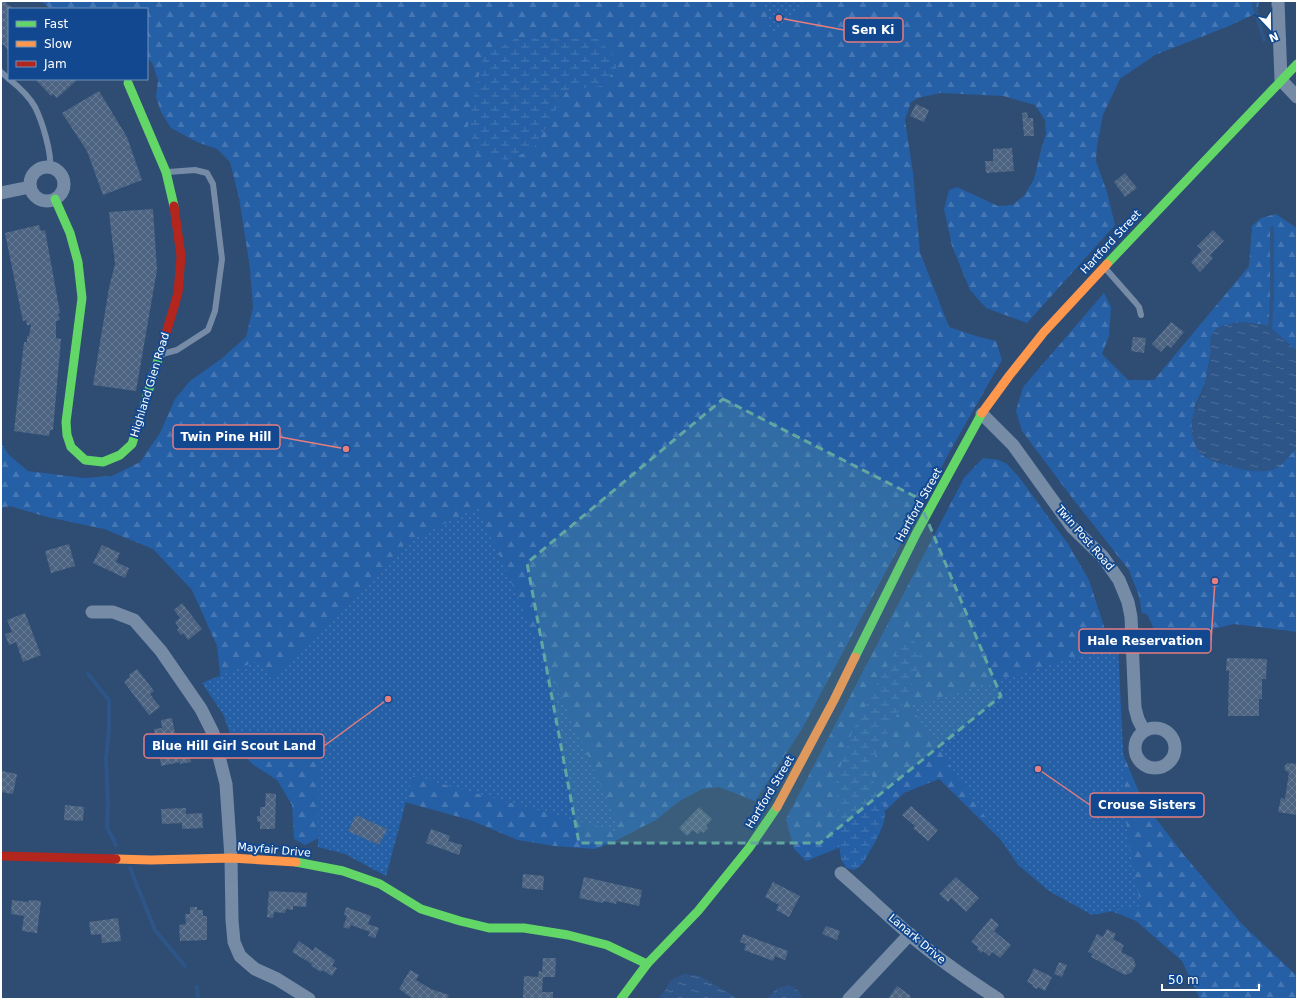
<svg xmlns="http://www.w3.org/2000/svg" width="1298" height="1000" viewBox="0 0 1298 1000" font-family="'DejaVu Sans',sans-serif">
<defs>
<pattern id="forest-firs" width="22" height="20" patternUnits="userSpaceOnUse"><rect width="22" height="20" fill="#255fa6"/><path d="M5 1l3.5 6h-7zM16 11l3.5 6h-7z" fill="#4677b3"/></pattern>
<pattern id="wetland-marsh" width="20" height="14" patternUnits="userSpaceOnUse"><rect width="20" height="14" fill="#255fa6"/><path d="M1 5h8M5 5V1M11 12h8M15 12V8" fill="none" stroke="#4677b3"/></pattern>
<pattern id="park-dots" width="8" height="8" patternUnits="userSpaceOnUse"><rect width="8" height="8" fill="#255fa6"/><path d="M2 2h.1M6 6h.1" fill="none" stroke="#4677b3" stroke-width="1.8" stroke-linecap="round"/></pattern>
<pattern id="water-ripples" width="26" height="14" patternUnits="userSpaceOnUse"><rect width="26" height="14" fill="#2e5588"/><path d="M2 4q2-2 4 0t4 0M15 11q2-2 4 0t4 0" fill="none" stroke="#4d6e9a"/></pattern>
<pattern id="building-cross-hatch" width="8" height="8" patternUnits="userSpaceOnUse"><rect width="8" height="8" fill="#4c6482"/><path d="M0 0l8 8M0 8l8-8" fill="none" stroke="#677b95"/></pattern>
</defs>
<rect width="100%" height="100%" fill="#2f4c72"/>
<g fill="url(#forest-firs)">
<polygon points="41,1 1259,1 1257,13 1229,26 1155,55 1120,79 1103,115 1097,146 1096,161 1107,192 1115,225 1027,323 986,308 970,290 952,246 944,209 949,190 957,187 998,206 1012,205 1024,196 1034,179 1042,146 1046,134 1045,120 1035,105 1003,96 940,93 918,98 911,102 905,120 913,173 920,252 949,327 976,336 996,341 1002,360 950,451 802,729 755,801 719,787 702,789 678,802 656,820 613,842 595,849 554,846 518,840 470,820 390,798 328,813 317,839 305,845 294,839 292,805 277,780 255,766 247,759 237,733 221,682 217,646 192,590 153,549 104,529 47,517 10,506 1,508 1,443 9,455 28,471 84,478 112,476 140,462 160,433 175,399 190,381 221,359 246,337 253,308 250,268 239,198 230,162 217,149 197,142 171,128 161,112 156,97 158,80 152,63 147,58 147,9 51,9"/>
<polygon points="1276,214 1297,228 1297,351 1267,325 1240,322 1220,327 1215,330 1205,384 1194,408 1265,470 1271,470 1297,448 1297,632 1234,624 1160,642 1147,614 1142,613 1139,596 1129,570 1073,499 1022,431 1016,411 1023,387 1104,293 1111,307 1109,336 1102,354 1128,380 1154,380 1249,266 1252,226 1261,218"/>
<polygon points="983,458 999,460 1007,464 1019,477 1068,544 1089,580 1112,651 1114,732 1143,802 1184,855 1242,924 1297,976 1297,999 1200,999 1182,961 1136,921 1067,893 1011,850 939,779 904,793 867,828 841,847 806,861 794,849 786,819 964,478"/>
</g>
<g fill="url(#wetland-marsh)">
<polygon points="516,38 598,39 620,62 603,86 567,90 533,150 506,160 477,153 468,126 483,57"/>
<path d="M909 641H914L918 647 920 655 919 664 910 690 871 764C870 783 884 798 885 815 885 824 876 841 871 849 866 858 863 866 854 870L846 868 841 859 839 846 836 780 852 732 881 676 902 644Z"/>
</g>
<g fill="url(#park-dots)">
<polygon points="763,1 810,1 772,34"/>
<polygon points="478,507 622,833 413,776 386,876 345,854 318,847 319,754 237,753 223,714 202,683 260,660 271,679 406,543"/>
<polygon points="1118,645 1127,833 1141,906 1092,915 1049,891 1018,865 910,706"/>
</g>
<g fill="url(#water-ripples)">
<path d="M1240 322 1267 325 1297 351V448C1288 456 1284 466 1272 470 1257 475 1215 465 1202 455 1197 450 1193 440 1192 433 1189 408 1202 402 1206 381 1207 374 1209 367 1210 360 1212 351 1207 339 1214 331 1219 325 1232 324 1240 322Z"/>
<polygon points="684,974 700,976 739,999 659,999 671,980"/>
<path d="M789 985C796 988 800 991 802 999H767L776 989Z"/>
</g>
<g fill="none" stroke-linecap="round" stroke-linejoin="round">
<g stroke="#2e5588" stroke-width="4">
<polyline points="1253,1 1264,40"/>
<polyline points="1270,332 1272,295 1272,228"/>
<polyline points="88,674 109,700 109,730 106,758 108,804 107,827 116,845"/>
<polyline points="130,868 155,930 185,966"/>
<polyline points="197,987 198,999"/>
</g>
</g>
<g fill="url(#building-cross-hatch)">
<polygon points="1,1 7,1 6,3 14,9 9,9 9,51 1,42"/>
<polygon points="35,79 78,79 57,98 53,94 51,96"/>
<polygon points="99,91 127,137 142,180 103,195 87,151 62,113"/>
<polygon points="916,104 929,110 924,122 910,116"/>
<polygon points="1027,112 1028,118 1033,118 1034,136 1024,136 1022,113"/>
<polygon points="1012,148 1014,171 986,173 985,161 993,161 993,149"/>
<polygon points="1125,173 1137,188 1125,197 1114,182"/>
<polygon points="153,209 157,270 136,391 93,385 109,288 115,264 109,212"/>
<polygon points="39,225 41,231 45,230 60,313 58,314 60,320 56,321 56,338 61,339 53,430 50,430 49,436 14,431 24,342 27,342 27,336 29,336 31,325 27,325 26,320 23,321 5,233"/>
<polygon points="1213,230 1224,241 1210,255 1213,258 1200,272 1191,262 1202,250 1197,246"/>
<polygon points="1171,322 1184,332 1171,348 1167,345 1161,352 1152,344"/>
<polygon points="1133,337 1146,338 1144,353 1131,351"/>
<polygon points="69,544 75,566 51,573 45,551"/>
<polygon points="102,545 120,553 116,562 129,568 125,578 93,563"/>
<polygon points="182,603 202,629 188,640 183,633 181,635 177,630 179,628 175,622 180,618 174,610"/>
<polygon points="25,613 41,655 23,662 16,642 9,645 5,634 12,632 7,620"/>
<polygon points="1227,658 1267,659 1266,679 1262,679 1262,699 1259,699 1259,716 1228,716 1229,671 1226,671"/>
<polygon points="137,669 154,691 150,694 160,707 149,715 124,682 130,677 129,675"/>
<polygon points="172,718 176,738 185,736 191,762 180,764 180,762 161,766 160,756 175,753 172,742 169,743 168,737 156,739 154,729 162,728 161,720"/>
<polygon points="1287,763 1297,764 1297,815 1278,812 1281,798 1285,799 1289,773 1285,770 1284,767"/>
<polygon points="2,771 17,774 13,794 1,792"/>
<polygon points="266,793 276,794 275,829 260,829 260,822 257,821 257,816 260,816 260,807 265,807"/>
<polygon points="65,805 84,807 83,821 64,820"/>
<polygon points="911,806 938,830 928,841 913,828 915,826 902,815"/>
<polygon points="699,807 712,819 706,826 708,828 703,833 701,831 698,834 693,830 687,836 679,828"/>
<polygon points="186,808 186,814 202,813 203,828 182,829 182,823 162,824 161,809"/>
<polygon points="356,815 387,829 379,845 348,831"/>
<polygon points="431,829 450,836 448,841 462,845 459,855 426,843"/>
<polygon points="523,874 544,876 543,890 522,888"/>
<polygon points="584,877 642,890 639,906 617,901 616,904 604,901 603,903 579,898"/>
<polygon points="956,877 979,898 966,912 951,898 948,902 939,894"/>
<polygon points="773,882 800,896 789,917 776,910 779,905 765,897"/>
<polygon points="269,891 307,893 306,907 293,906 293,910 286,909 285,913 274,912 273,918 267,917"/>
<polygon points="12,900 28,902 29,900 41,901 37,933 22,931 24,916 11,914"/>
<polygon points="190,907 197,907 197,910 203,910 203,916 207,916 207,940 180,941 179,925 186,924 185,914 190,914"/>
<polygon points="346,907 371,916 368,924 379,928 375,938 368,936 370,932 351,925 349,929 343,927 347,916 344,915"/>
<polygon points="118,918 121,941 102,943 101,934 91,935 89,922"/>
<polygon points="991,918 999,925 994,931 1011,945 1000,958 992,952 989,956 983,951 981,953 977,949 978,947 971,942"/>
<polygon points="826,926 840,931 837,940 822,934"/>
<polygon points="1107,929 1116,934 1113,939 1124,945 1121,952 1133,958 1136,965 1131,973 1125,975 1091,957 1093,954 1088,952 1097,934 1103,937"/>
<polygon points="743,934 788,951 785,960 775,956 773,961 744,950 746,944 740,942"/>
<polygon points="299,941 313,951 315,947 335,960 332,966 337,968 332,976 322,970 321,972 311,966 312,964 292,952"/>
<polygon points="543,958 556,958 555,977 543,977 542,992 553,992 553,999 523,998 524,976 538,977 539,971 542,972"/>
<polygon points="1059,962 1067,965 1062,977 1054,974"/>
<polygon points="1034,968 1052,977 1045,991 1038,987 1037,989 1032,986 1033,985 1027,982"/>
<polygon points="410,970 419,975 416,980 431,989 449,995 447,999 413,999 399,989"/>
<polygon points="897,986 911,996 909,999 888,999"/>
</g>
<g fill="none" stroke-linecap="round" stroke-linejoin="round">
<g stroke="#768ca6" stroke-width="6">
<polyline points="1,72 9,79"/>
<path d="M9 79C19 87 29 96 35 107 42 121 52 153 50 168"/>
<polyline points="1105,268 1135,302 1139,307 1141,315"/>
<polyline points="162,354 177,350 208,330 215,311 222,259 213,184 207,173 195,170 168,172"/>
</g>
<g stroke="#768ca6" stroke-width="13">
<polyline points="1278,1 1281,80 1297,97"/>
<circle cx="47" cy="184" r="17"/>
<polyline points="1,193 30,187"/>
<polyline points="982,414 1013,445 1072,527 1103,557 1119,580 1128,602 1131,617 1135,708 1138,719 1144,731"/>
<polyline points="92,612 113,612 134,620 161,651 201,709 213,733 226,784 231,858 232,920 234,942 240,956 255,969 277,979 309,999"/>
<circle cx="1155" cy="748" r="20"/>
<path d="M841 873C864 893 886 914 909 934 937 958 967 979 998 999"/>
<polyline points="849,999 910,934"/>
</g>
<g stroke="#63d668" stroke-width="9">
<polyline points="128,83 166,172 174,206"/>
<polyline points="55,199 70,233 78,262 82,298 66,422 67,435 71,447 85,460 103,462 120,455 132,444 162,347"/>
<polyline points="1107,264 1297,64"/>
<polyline points="855,657 916,534 982,413"/>
<polyline points="296,862 343,871 380,884 421,909 460,921 489,928 524,928 568,935 607,945 647,964"/>
<polyline points="621,999 647,964 698,911 749,848 777,807"/>
</g>
<g stroke="#ff974d" stroke-width="9">
<polyline points="982,413 1009,376 1044,332 1107,264"/>
<polyline points="777,807 834,700 855,657"/>
<polyline points="116,859 151,860 231,858 296,862"/>
</g>
<g stroke="#b3261e" stroke-width="9">
<polyline points="162,347 178,293 181,256 174,206"/>
<polyline points="1,856 116,859"/>
</g>
</g>
<path fill="#63a6a1" fill-opacity="0.2" stroke="#63a6a1" stroke-width="3" stroke-dasharray="8 5" stroke-linejoin="round" d="M723 399 918 498 1001 696 820 843H579L527 563Z"/>
<g text-anchor="middle" dominant-baseline="central" stroke-width="4" stroke-linejoin="round" paint-order="stroke">
<g font-size="11" fill="#fff" stroke="#12488f">
<text transform="translate(1111 242) rotate(-47)">Hartford Street</text>
<text transform="translate(150 385) rotate(-73)">Highland Glen Road</text>
<text transform="translate(919 505) rotate(-61)">Hartford Street</text>
<text transform="translate(1085 538) rotate(49)">Twin Post Road</text>
<text transform="translate(770 792) rotate(-59)">Hartford Street</text>
<text transform="translate(274 850) rotate(5)">Mayfair Drive</text>
<text transform="translate(917 939) rotate(40)">Lanark Drive</text>
</g>
</g>
<path fill="none" stroke="#e67e7e" stroke-width="1.5" d="M779 18L844 30M346 449L280 437M1215 581L1211 641M388 699L324 746M1038 769L1090 805"/>
<g fill="#e67e7e" stroke="#12488f" stroke-width="1.5">
<circle cx="779" cy="18" r="4"/>
<circle cx="346" cy="449" r="4"/>
<circle cx="1215" cy="581" r="4"/>
<circle cx="388" cy="699" r="4"/>
<circle cx="1038" cy="769" r="4"/>
</g>
<g fill="#12488f" stroke="#e67e7e" stroke-width="1.5">
<rect x="844" y="18" width="59" height="24" rx="4"/>
<rect x="173" y="425" width="107" height="24" rx="4"/>
<rect x="1079" y="629" width="132" height="24" rx="4"/>
<rect x="144" y="734" width="180" height="24" rx="4"/>
<rect x="1090" y="793" width="114" height="24" rx="4"/>
</g>
<g font-size="12" text-anchor="middle" font-weight="bold" fill="#fff">
<text x="873" y="34">Sen Ki</text>
<text x="226" y="441">Twin Pine Hill</text>
<text x="1145" y="645">Hale Reservation</text>
<text x="234" y="750">Blue Hill Girl Scout Land</text>
<text x="1147" y="809">Crouse Sisters</text>
</g>
<rect width="1298" height="1000" fill="none" stroke="#ffffff" stroke-width="4"/>
<rect x="8" y="8" width="140" height="72" fill="#12488f" stroke="#7191bc"/>
<rect x="16" y="21" width="20" height="6" fill="#63d668" stroke="#7191bc"/>
<text x="44" y="28" font-size="12" fill="#ffffff">Fast</text>
<rect x="16" y="41" width="20" height="6" fill="#ff974d" stroke="#7191bc"/>
<text x="44" y="48" font-size="12" fill="#ffffff">Slow</text>
<rect x="16" y="61" width="20" height="6" fill="#b3261e" stroke="#7191bc"/>
<text x="44" y="68" font-size="12" fill="#ffffff">Jam</text>
<g transform="translate(1270 28) rotate(158)" stroke="#12488f" stroke-width="3" paint-order="stroke">
<path d="M0-3L7 15L0 10L-7 15Z" fill="#ffffff"/>
<text y="-6" font-size="11" font-weight="bold" text-anchor="middle" fill="#ffffff">N</text>
</g>
<path d="M1162 984v6h97v-6" fill="none" stroke="#ffffff" stroke-width="2"/>
<text x="1168" y="984" font-size="12" fill="#ffffff" stroke="#12488f" stroke-width="3" paint-order="stroke">50 m</text>
</svg>
